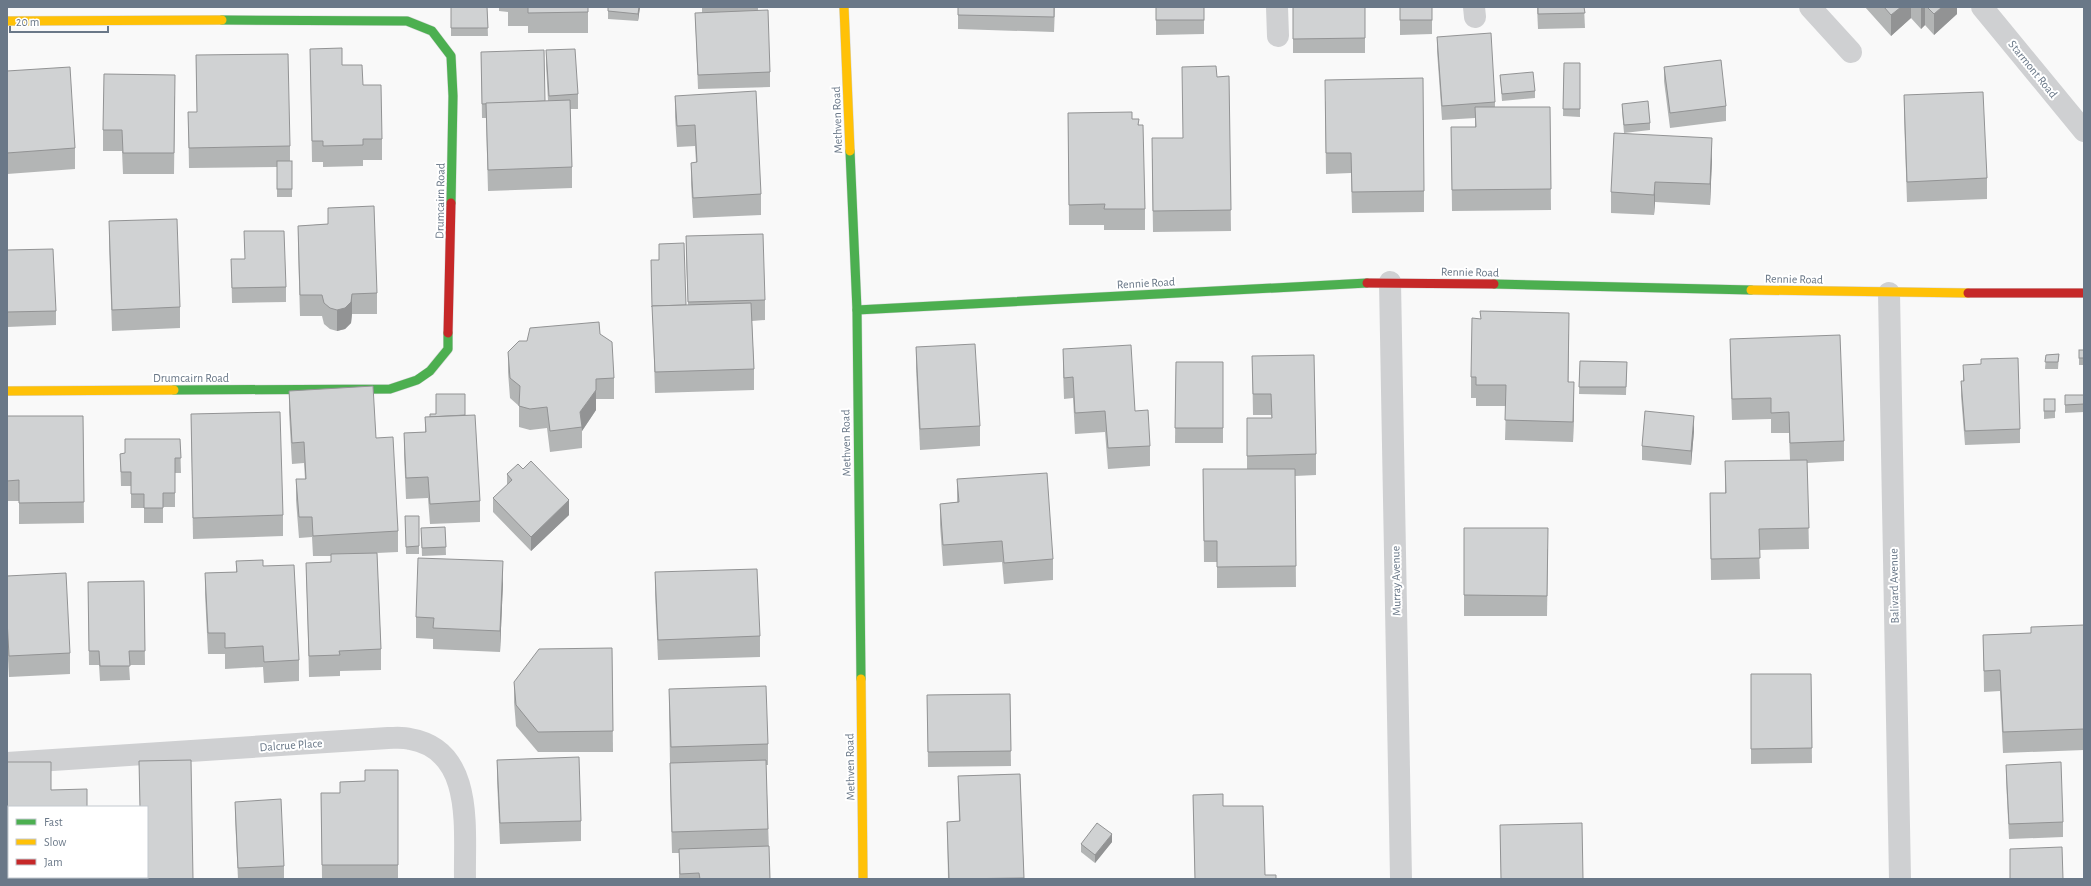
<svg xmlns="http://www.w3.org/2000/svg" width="2091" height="886" viewBox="0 0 2091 886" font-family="'Alegreya Sans',sans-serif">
<rect width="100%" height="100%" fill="#f9f9f9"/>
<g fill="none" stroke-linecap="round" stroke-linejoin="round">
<defs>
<g id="fast">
<polyline points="222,20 407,21 432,31 451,56 453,96 451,203"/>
<polyline points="850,151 857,310 861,679"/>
<polyline points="1494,284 1751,290"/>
<polyline points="857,310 1367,283"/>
<polyline points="174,390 390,389 417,380 430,371 448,349 448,333"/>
</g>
<g id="slow">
<polyline points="844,7 850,151"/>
<polyline points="7,21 222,20"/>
<polyline points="1751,290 1968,293"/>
<polyline points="7,391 174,390"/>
<polyline points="861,679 863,879"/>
</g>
<g id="jam">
<polyline points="1367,283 1494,284"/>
<polyline points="1968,293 2084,293"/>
<polyline points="448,333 451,203"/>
</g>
</defs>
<use href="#fast" stroke="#d5d6d7" stroke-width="10"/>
<use href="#slow" stroke="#d5d6d7" stroke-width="10"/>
<use href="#jam" stroke="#d5d6d7" stroke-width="10"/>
<g stroke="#cfd0d2" stroke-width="22">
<polyline points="1277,7 1278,36"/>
<polyline points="1474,7 1475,17"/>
<polyline points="1810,7 1851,52"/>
<polyline points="1982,7 2084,131"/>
<polyline points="1390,282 1401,879"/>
<polyline points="1889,293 1900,879"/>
<path d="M7 763 388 738C395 738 403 737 410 739 475 750 464 830 465 879"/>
</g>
<use href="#fast" stroke="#4caf50" stroke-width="9"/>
<use href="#slow" stroke="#ffc107" stroke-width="9"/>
<use href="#jam" stroke="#c62828" stroke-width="9"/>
</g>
<g fill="#b3b5b5">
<polygon points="451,7 487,7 488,36 451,36"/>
<polygon points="499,7 588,7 588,33 528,33 528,26 508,26 508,12 499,11"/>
<polygon points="608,7 640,7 638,21 608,19"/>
<polygon points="702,7 758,7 758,11 770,72 770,87 698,89 695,13 702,13"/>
<polygon points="958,7 1055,7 1054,32 958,29"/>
<polygon points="1156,7 1204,7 1204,34 1156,35"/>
<rect x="1293" y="7" width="72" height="46"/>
<polygon points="1400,7 1432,7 1432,34 1400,35"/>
<polygon points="1537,7 1584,7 1585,28 1538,29"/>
<polygon points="1865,7 1957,7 1957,14 1934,35 1925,25 1921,29 1911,18 1891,36"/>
<polygon points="1437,37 1495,102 1495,107 1550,107 1551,210 1452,211 1451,127 1475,127 1475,118 1442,120 1437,51"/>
<polygon points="310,49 342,65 363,85 382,139 382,160 363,160 363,166 323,167 323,162 312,162"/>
<polygon points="546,50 578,94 578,109 570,109 572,167 572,188 488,191 486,118 482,118 481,52 545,101 548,101 546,65"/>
<polygon points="196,55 290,146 290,161 292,161 292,197 277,197 277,167 189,168 188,112 197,112"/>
<polygon points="1564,63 1580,63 1580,117 1563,116"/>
<polygon points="1664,67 1726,106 1726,121 1670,128 1664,81"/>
<polygon points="7,71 75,148 75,169 7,174"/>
<polygon points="1500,75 1535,91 1535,98 1502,101"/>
<polygon points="1229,76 1231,231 1153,232 1152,159 1183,138 1217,77"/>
<polygon points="1904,95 1987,178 1987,199 1907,202 1904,116"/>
<polygon points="175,96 174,174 123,174 122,151 103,151 103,130"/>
<polygon points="675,96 761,194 761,215 693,218 691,184 691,163 696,162 695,146 677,147 675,117"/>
<polygon points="1325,101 1424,191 1424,212 1352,213 1351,173 1326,174"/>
<polygon points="1622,104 1650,123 1650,130 1624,133 1622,111"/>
<polygon points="1068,113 1132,119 1139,125 1145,209 1145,230 1104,230 1104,225 1069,225"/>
<polygon points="1712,159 1710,205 1655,202 1654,215 1611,213 1611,192"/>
<polygon points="328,208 377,293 377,314 352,314 351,323 345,329 337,331 330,329 324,324 322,316 300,316 298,247 298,226 328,224"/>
<polygon points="109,221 180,307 180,328 112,331 109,242"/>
<polygon points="686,236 765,300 765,320 752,321 754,369 754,390 655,393 651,260 659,260 659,244 686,305 688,305 686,257"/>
<polygon points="7,250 56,311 56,325 7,327"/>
<polygon points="231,259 286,287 286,302 232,303"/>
<polygon points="600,334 614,378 614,399 596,399 596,410 582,431 582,448 550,452 547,428 530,430 519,427 519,406 510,398 508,372 508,352 527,341"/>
<polygon points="1569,334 1568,382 1574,403 1573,442 1505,440 1506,406 1476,406 1476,398 1471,398 1471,377"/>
<polygon points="1730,339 1844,441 1844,461 1807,463 1809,549 1759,550 1760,579 1711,580 1710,493 1725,493 1725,461 1790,460 1789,433 1771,433 1771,419 1732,420 1730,359"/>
<polygon points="916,347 980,426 980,446 920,450 916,368"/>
<polygon points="1063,349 1135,411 1150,446 1150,466 1108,469 1105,432 1075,434 1073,398 1064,399 1063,370"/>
<rect x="2079" y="350" width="5" height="15"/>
<polygon points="2059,354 2058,369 2045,369 2046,355"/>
<polygon points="1252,356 1316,454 1316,475 1295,476 1296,587 1217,588 1217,562 1204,562 1203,469 1247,469 1247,418 1272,418 1271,415 1253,415"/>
<polygon points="1580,361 1627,362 1626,395 1579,394"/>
<polygon points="1176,362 1223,362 1223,443 1175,443"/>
<polygon points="1963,365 2020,429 2020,443 1965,445 1961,396 1961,381 1963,381"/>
<polygon points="289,391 376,438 398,531 398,552 377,553 381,649 381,670 340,671 340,676 309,677 306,563 331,562 331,556 313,556 312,537 299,538 296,500 296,479 305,479 304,463 292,464 289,412"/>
<polygon points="2065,395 2084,395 2084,412 2065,413"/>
<polygon points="2044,399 2055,399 2055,418 2044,419"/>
<polygon points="191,414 283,515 283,536 193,539"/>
<polygon points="465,415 480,501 480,522 430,524 428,498 406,499 404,454 404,433 425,432 425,417"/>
<polygon points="7,416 83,416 84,523 19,524 19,501 7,501"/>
<polygon points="1694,431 1691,465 1642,460 1642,446"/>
<polygon points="180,439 181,473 175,473 175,507 163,507 163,523 144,523 144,508 131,508 131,486 121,486 120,454 125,453"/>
<polygon points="507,474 569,515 531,551 493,512 493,498 507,485"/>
<polygon points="957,479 1053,559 1053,580 1004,584 1002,562 943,566 940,525 940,504 957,502"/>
<polygon points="405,516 419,516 419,554 406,554"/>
<polygon points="445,527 446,555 422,556 421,528"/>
<polygon points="1464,528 1548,549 1547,616 1464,616"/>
<polygon points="236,561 263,566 299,660 299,681 264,683 263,667 225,669 225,654 208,654 205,594 205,573 236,572"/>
<polygon points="655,572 760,636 760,657 658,660 655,593"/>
<polygon points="7,576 70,653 70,674 9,677 7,640"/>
<polygon points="144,581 145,665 129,665 130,680 100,681 99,665 89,665 88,582"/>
<polygon points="503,582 500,652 433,649 433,639 416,638 416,617"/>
<polygon points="2084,625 2084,750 2003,753 2000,691 1984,692 1983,635 2031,633"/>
<polygon points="612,648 613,752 538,752 516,726 514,702 514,682"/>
<polygon points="1751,674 1811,674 1812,763 1751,764"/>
<polygon points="669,689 768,744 768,765 766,765 770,879 679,879 679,853 672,853 670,784 670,763 669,710"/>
<polygon points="1010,694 1011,766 928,767 927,695"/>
<polygon points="497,760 581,821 581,841 500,844 497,780"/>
<polygon points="139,761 193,879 134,879 134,877 147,877 147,807 140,807"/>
<polygon points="2006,765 2063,822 2063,837 2009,839 2006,779"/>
<polygon points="398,770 398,879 322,879 321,793 340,793 340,782 365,781"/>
<polygon points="1020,774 1024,879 948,879 947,822 959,821 958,776"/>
<polygon points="1193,795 1265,875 1276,879 1195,879"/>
<polygon points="235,802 284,866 284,879 238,879 235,817"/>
<polygon points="1500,825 1583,879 1501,879"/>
<polygon points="1112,842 1095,863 1081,852 1081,844"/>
</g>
<g fill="#929394">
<polygon points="639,7 640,7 638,21 638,14"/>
<polygon points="1901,7 1911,7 1911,18 1891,36 1891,15"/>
<polygon points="1922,7 1925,7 1925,25 1921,29 1921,8"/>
<polygon points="1942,7 1957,7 1957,14 1934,35 1934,14"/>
<polygon points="1712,138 1712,159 1710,205 1710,184"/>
<polygon points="1655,182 1655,202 1654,215 1654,195"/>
<polygon points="352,294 352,314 351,323 345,329 337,331 337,310"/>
<polygon points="1569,313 1569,334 1568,402 1568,382"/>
<polygon points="1574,382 1574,403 1573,442 1573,422"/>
<polygon points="596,390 596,410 582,431 580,412"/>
<polygon points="1694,416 1694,431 1691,465 1691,451"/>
<polygon points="569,500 569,515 531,551 531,537"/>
<polygon points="503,561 503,582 500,652 500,631"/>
<polygon points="1112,834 1112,842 1095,863 1095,855"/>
</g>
<g fill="#d0d2d3" stroke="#929394">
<polygon points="451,7 487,7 488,28 451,28"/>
<polygon points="528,7 588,7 588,12 528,13"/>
<polygon points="608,7 639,7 638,14 608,11"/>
<polygon points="958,7 1054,7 1054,17 958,15"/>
<rect x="1156" y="7" width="48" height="13"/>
<polygon points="1293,7 1365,7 1365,38 1293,39"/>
<rect x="1400" y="7" width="32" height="13"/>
<polygon points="1538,7 1584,7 1585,13 1538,14"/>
<polygon points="1884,7 1901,7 1891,15"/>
<polygon points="1927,7 1942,7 1934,14"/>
<polygon points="768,10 770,72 698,75 695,13"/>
<polygon points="1491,33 1495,102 1442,106 1437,37"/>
<polygon points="342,48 342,65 362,65 363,85 381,85 382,139 363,139 363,145 323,146 323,141 312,141 310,49"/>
<polygon points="575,49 578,94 549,96 546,50"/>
<polygon points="544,50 545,101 482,104 481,52"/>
<polygon points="288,54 290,146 189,148 188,112 197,112 196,55"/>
<polygon points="1721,60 1726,106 1670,113 1664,67"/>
<polygon points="1564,63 1580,63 1580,109 1563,109"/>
<polygon points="1216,66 1217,77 1229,76 1231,210 1153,211 1152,138 1183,138 1182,67"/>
<polygon points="70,67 75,148 7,153 7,71"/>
<polygon points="1533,72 1535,91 1502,94 1500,75"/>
<polygon points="104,74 175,75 174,153 123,153 122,130 103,130"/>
<polygon points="1423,78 1424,191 1352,192 1351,153 1326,153 1325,80"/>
<polygon points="756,91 761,194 693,198 691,163 697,162 695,125 677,126 675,96"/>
<polygon points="1983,92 1987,178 1907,182 1904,95"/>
<polygon points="570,100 572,167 488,170 486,103"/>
<polygon points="1648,101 1650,123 1624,125 1622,104"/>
<polygon points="1475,107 1550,107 1551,189 1452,190 1451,127 1476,127"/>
<polygon points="1132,112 1132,119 1139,119 1138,125 1143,125 1145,209 1104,209 1105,204 1069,205 1068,113"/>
<polygon points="1614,133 1712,138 1710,184 1655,182 1654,195 1611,192"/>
<rect x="277" y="161" width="15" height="28"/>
<polygon points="374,206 377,293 352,294 351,302 345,308 337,310 330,308 324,303 322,295 300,295 298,226 328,224 328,208"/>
<polygon points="177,219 180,307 112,310 109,221"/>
<polygon points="244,231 284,231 286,287 232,288 231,259 245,259"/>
<polygon points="763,234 765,300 688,302 686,236"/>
<polygon points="684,243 686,305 652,306 652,307 651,260 659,260 659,244"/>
<polygon points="53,249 56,311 7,312 7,250"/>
<polygon points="751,303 754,369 655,372 652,306"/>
<polygon points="1480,311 1569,313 1568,382 1574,382 1573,422 1505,420 1506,385 1476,385 1476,377 1471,377 1472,318 1481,319"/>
<polygon points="599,322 600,334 612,342 614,378 596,379 596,390 580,412 582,427 550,431 547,407 530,409 519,406 520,386 510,378 508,352 519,341 527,341 530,328"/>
<polygon points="1840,335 1844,441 1790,443 1789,412 1771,413 1771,398 1732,399 1730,339"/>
<polygon points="975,344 980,426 920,429 916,347"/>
<polygon points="1131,345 1135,411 1148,410 1150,446 1108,448 1105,411 1075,413 1073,377 1064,378 1063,349"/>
<rect x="2079" y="350" width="5" height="8"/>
<polygon points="2059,354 2058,362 2045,362 2046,355"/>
<polygon points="1314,355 1316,454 1247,456 1247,418 1272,418 1271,394 1253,394 1252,356"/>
<polygon points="2018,358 2020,429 1965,431 1961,381 1964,381 1963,365 1981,364 1981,359"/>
<polygon points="1580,361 1627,362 1626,387 1579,387"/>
<polygon points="1176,362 1223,362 1223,428 1175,428"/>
<polygon points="373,386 376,438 393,437 398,531 313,536 312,517 299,517 296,479 306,479 304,442 292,443 289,391"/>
<polygon points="436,394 465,394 465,415 430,417 430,414 436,414"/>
<polygon points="2065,395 2084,395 2084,404 2065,405"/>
<rect x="2044" y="399" width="11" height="12"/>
<polygon points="1645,411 1694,416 1691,451 1642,446"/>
<polygon points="280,412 283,515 193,518 191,414"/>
<polygon points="475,415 480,501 430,504 428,477 406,478 404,433 426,432 425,417"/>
<polygon points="7,416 83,416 84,502 19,503 19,480 7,481"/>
<polygon points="125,439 180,439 181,458 175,458 175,493 163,493 163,508 144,508 144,494 131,494 131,472 121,472 120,454 125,453"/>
<polygon points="1807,460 1809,528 1759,529 1760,558 1711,559 1710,493 1726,493 1725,461"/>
<polygon points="531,461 569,500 531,537 493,498 512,480 507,474 518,464 523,469"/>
<polygon points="1203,469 1295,469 1296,566 1217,567 1217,541 1204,541"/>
<polygon points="1047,473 1053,559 1004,563 1002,541 943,545 940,504 959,502 957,479"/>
<polygon points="405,516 419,516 419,546 406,547"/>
<polygon points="445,527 446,547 422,548 421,528"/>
<polygon points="1464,528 1548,528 1547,596 1464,595"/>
<polygon points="377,553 381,649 339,651 340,655 309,656 306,563 331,562 331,554"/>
<polygon points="418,558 503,561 500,631 433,628 434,618 416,617"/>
<polygon points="263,560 263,566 294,565 299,660 264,662 263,646 225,648 225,633 208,633 205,573 237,572 236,561"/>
<polygon points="757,569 760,636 658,640 655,572"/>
<polygon points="66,573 70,653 9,656 7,619 7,576"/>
<polygon points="144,581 145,651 129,651 130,666 100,666 99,651 89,651 88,582"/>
<polygon points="2084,625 2084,729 2003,732 2000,670 1984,671 1983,635 2031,633 2031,627"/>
<polygon points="612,648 613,731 538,732 516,705 514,682 539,649"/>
<polygon points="1751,674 1811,674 1812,748 1751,749"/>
<polygon points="766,686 768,744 671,747 669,689"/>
<polygon points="1010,694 1011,751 928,752 927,695"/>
<polygon points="579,757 581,821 500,823 497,760"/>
<polygon points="191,760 193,879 135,879 135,877 147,877 147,807 140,807 139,761"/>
<polygon points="766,760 768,829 672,832 670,763"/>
<polygon points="7,762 51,762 51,790 87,789 87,807 9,807 9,877 87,877 87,879 7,879"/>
<polygon points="2061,762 2063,822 2009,824 2006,765"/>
<polygon points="365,770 398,770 398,865 322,865 321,793 340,793 340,782 365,781"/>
<polygon points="1020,774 1024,878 949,879 947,822 960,821 958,776"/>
<polygon points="1223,794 1223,806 1263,806 1265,875 1276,875 1276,879 1195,879 1193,795"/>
<polygon points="281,799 284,866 238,868 235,802"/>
<polygon points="1097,823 1112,834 1095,855 1081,844"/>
<polygon points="1582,823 1583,879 1501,879 1500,825"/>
<polygon points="769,846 770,879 700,879 699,873 680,874 679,849"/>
<polygon points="2062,847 2063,879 2010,879 2010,849"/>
</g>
<g text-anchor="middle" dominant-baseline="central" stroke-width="4" stroke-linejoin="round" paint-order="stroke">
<g font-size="12" fill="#6a7888" stroke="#fff">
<text transform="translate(2033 69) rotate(51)">Starmont Road</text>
<text transform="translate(837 120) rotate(-92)">Methven Road</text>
<text transform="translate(440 201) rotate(-89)">Drumcairn Road</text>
<text transform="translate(1470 272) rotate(1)">Rennie Road</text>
<text transform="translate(1794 279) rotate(1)">Rennie Road</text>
<text transform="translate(1146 283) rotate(-3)">Rennie Road</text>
<text x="191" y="378">Drumcairn Road</text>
<text transform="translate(846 443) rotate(-91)">Methven Road</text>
<text transform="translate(1396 581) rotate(-91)">Murray Avenue</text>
<text transform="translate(1894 586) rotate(-91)">Balivard Avenue</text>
<text transform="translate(291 745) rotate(-4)">Dalcrue Place</text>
<text transform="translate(850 767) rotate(-91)">Methven Road</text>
</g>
</g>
<rect width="2091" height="886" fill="none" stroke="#6a7888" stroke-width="16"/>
<rect x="8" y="806" width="140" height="72" fill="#ffffff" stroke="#c3c9cf"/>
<rect x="16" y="819" width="20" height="6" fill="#4caf50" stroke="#c3c9cf"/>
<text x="44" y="826" font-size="12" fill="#6a7888">Fast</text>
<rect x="16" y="839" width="20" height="6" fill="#ffc107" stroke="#c3c9cf"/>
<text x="44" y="846" font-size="12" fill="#6a7888">Slow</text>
<rect x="16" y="859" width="20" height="6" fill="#c62828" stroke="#c3c9cf"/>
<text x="44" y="866" font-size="12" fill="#6a7888">Jam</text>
<path d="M10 26v6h98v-6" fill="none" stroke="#6a7888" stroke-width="2"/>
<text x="16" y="26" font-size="12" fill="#6a7888" stroke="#ffffff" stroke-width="3" paint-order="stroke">20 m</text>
</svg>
